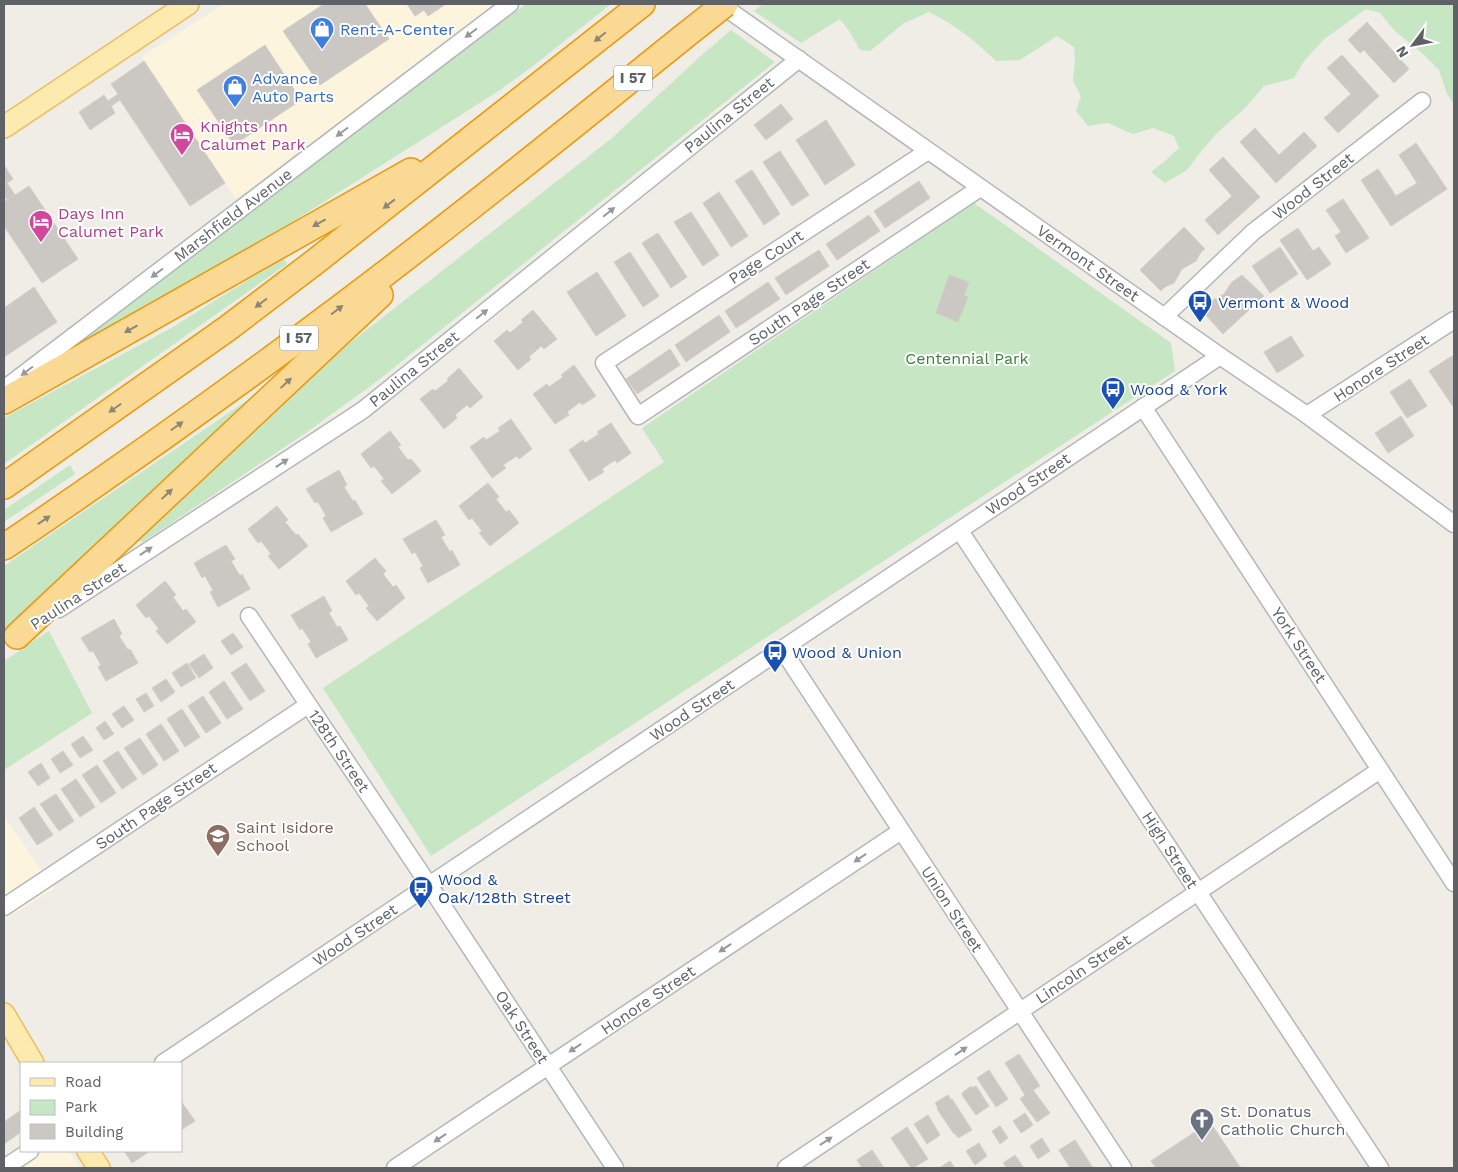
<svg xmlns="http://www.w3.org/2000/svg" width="1458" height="1172" viewBox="0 0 1458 1172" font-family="'Work Sans',sans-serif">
<rect width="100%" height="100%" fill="#efede6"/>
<g fill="#fdf4de">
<polygon points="223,4 494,4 236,199 142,57"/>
<polygon points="4,815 54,889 4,920"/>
<polygon points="37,1151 69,1151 80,1168 11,1168"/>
</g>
<g fill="#c6e6c4">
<polygon points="526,4 611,4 533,66 500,90 267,238 55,368 56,357"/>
<path d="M763 4H1454V104L1447 94 1439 70 1421 52 1396 32 1380 13 1366 9 1323 40 1304 61 1294 78 1264 86 1245 108 1216 134 1199 154 1187 170 1165 183 1151 172 1164 162 1179 148 1174 136 1153 128 1133 134 1108 123 1088 126 1076 111 1081 96 1073 81 1075 59 1074 47 1057 36 1020 60 996 61C973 39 957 26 929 12L904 23 870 51 860 50 850 32 840 19 801 43 754 11Z"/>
<polygon points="731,30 775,62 376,382 307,432 143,542 135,540 327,361 612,138 703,54"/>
<polygon points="974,203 1171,343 1175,371 431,856 323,688 664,462 642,428"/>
<polygon points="283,258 287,264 4,464 4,418 173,327"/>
<polygon points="287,373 18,620 4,630 4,566"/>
<polygon points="70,465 75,474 4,522 4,510"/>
<polygon points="49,631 92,713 4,770 4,661"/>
</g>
<g fill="#cbc8c3" stroke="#d4cec5">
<polygon points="324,4 365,4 389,39 320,85 283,31"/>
<polygon points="407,4 446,4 428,16 424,10 415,16"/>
<polygon points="1367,22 1409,69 1394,83 1364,50 1360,53 1348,40"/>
<polygon points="265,45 301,100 234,145 197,90"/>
<polygon points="1342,55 1379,96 1338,133 1324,118 1351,94 1327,68"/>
<polygon points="144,61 225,183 190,206 120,100 111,106 115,113 90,130 79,112 104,95 108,101 118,94 111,84"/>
<polygon points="781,104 793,119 766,140 754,125"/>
<polygon points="826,120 855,165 825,185 796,140"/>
<polygon points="1255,128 1279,155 1304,132 1317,146 1276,183 1240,142"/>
<polygon points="1416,143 1447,189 1391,226 1361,180 1378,169 1396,196 1417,183 1399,155"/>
<polygon points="780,151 809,195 792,206 763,162"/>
<polygon points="1223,157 1260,197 1218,235 1205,220 1232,196 1209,170"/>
<polygon points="4,165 13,179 7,183 15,195 7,200 4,195"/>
<polygon points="752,170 780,214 764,225 735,181"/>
<polygon points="919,181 930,198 885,228 874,211"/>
<polygon points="29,186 78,259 42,283 4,226 4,202"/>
<polygon points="719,192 748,236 731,247 703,203"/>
<polygon points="1343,199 1369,238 1346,253 1335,236 1341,232 1326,210"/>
<polygon points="691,212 719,255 703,266 674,222"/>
<polygon points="869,215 880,231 837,260 826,244"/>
<polygon points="1184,227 1205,249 1201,252 1196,261 1182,269 1174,283 1165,287 1161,291 1140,270"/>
<polygon points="1298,228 1313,251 1319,247 1331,264 1307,280 1280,240"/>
<polygon points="658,233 687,277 671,288 642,243"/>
<polygon points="1280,247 1298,274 1270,293 1252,266"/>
<polygon points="819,250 829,266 786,295 775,278"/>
<polygon points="630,252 659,296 643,307 614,262"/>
<polygon points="597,272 626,316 596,336 567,292"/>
<polygon points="949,275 969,282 964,295 968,297 958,322 936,313"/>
<polygon points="1242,275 1264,296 1223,334 1203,312 1211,301 1224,294 1232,282"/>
<polygon points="768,282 780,299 736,328 725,311"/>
<polygon points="34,287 57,322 4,357 4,308"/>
<polygon points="533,310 557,339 544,349 541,346 529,357 531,359 518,370 494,341 507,330 510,333 523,322 521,320"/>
<polygon points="719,315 730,332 686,362 675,345"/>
<polygon points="1291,336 1304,356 1277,373 1264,352"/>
<polygon points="670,349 680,365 637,394 626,379"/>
<polygon points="1452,356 1454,359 1454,408 1429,371"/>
<polygon points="574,365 596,396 582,405 580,402 567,412 569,415 555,424 533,394 547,384 549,387 563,377 561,375"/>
<polygon points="459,368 483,397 470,408 467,405 455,415 457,418 444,429 420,399 433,389 435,391 448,381 447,379"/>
<polygon points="1410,379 1427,406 1407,418 1390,392"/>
<polygon points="1401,416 1414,436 1388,453 1375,433"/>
<polygon points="511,419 532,449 519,459 517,456 503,465 506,468 492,478 470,447 484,437 486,440 500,431 498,428"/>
<polygon points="611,423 631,453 617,463 615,460 602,469 604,472 589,481 569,450 583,440 585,443 599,434 597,432"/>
<polygon points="390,431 401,445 398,447 408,460 411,459 421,471 392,494 381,481 384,479 374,466 371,468 361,454"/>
<polygon points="339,470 347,485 344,487 353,501 355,500 363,514 331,532 323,518 326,516 318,502 315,503 306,489"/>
<polygon points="488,483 499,497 496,499 506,512 509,510 519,523 490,546 479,533 482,531 472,518 469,520 459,506"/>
<polygon points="277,506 288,520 285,522 296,535 298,534 308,546 279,569 268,556 271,554 261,541 258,543 248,529"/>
<polygon points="436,520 445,535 441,537 450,552 452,550 460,565 428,583 420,568 423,566 415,552 412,554 403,539"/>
<polygon points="226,545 235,559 231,561 240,576 242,574 250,589 218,607 210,592 213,590 205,576 202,578 194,563"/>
<polygon points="375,558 386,571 383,574 393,587 396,585 405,598 377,621 366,608 369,606 359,593 356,595 346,581"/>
<polygon points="165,581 176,595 173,597 183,611 186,609 196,622 167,644 156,631 159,629 149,616 146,618 136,605"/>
<polygon points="324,596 332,611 329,613 337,627 340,626 348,640 316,658 308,644 311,642 302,628 300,630 291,615"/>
<polygon points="114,619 122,634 119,636 128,650 130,649 138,663 106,681 98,667 101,665 93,651 90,652 81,638"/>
<polygon points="233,633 243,647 231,655 221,641"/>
<polygon points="204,654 213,668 199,678 189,664"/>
<polygon points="187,663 196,678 181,687 172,673"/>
<polygon points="246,663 265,691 250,701 231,673"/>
<polygon points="166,679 175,692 161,702 152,688"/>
<polygon points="224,681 243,709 227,719 209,692"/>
<polygon points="146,693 154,706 144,712 136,699"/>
<polygon points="203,696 221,723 206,733 188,706"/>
<polygon points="124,706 134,720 122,728 112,714"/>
<polygon points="182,709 200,737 185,747 167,719"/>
<polygon points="105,721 114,734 104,740 96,728"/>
<polygon points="161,724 179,751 164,761 146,734"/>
<polygon points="83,736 93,750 80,758 71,744"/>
<polygon points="140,738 158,765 143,775 124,748"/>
<polygon points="63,751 73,765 60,773 51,759"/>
<polygon points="118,751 137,779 122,789 103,761"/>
<polygon points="41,763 50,778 38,786 28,772"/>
<polygon points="97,765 116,793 101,803 82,775"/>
<polygon points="76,779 95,807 80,817 61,789"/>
<polygon points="56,794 74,821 59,831 40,804"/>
<polygon points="34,807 53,835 37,845 19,818"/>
<polygon points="1019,1054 1040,1086 1033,1090 1050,1113 1037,1122 1020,1099 1025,1095 1005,1063"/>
<polygon points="989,1070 1008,1099 996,1107 977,1078"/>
<polygon points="971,1086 972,1088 976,1086 989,1106 976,1115 962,1095 962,1093"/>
<polygon points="948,1095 951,1100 952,1099 972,1130 958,1138 955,1133 954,1134 937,1109 938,1108 935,1103"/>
<polygon points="181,1101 195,1121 181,1130"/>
<polygon points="21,1110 21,1132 4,1144 4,1122"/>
<polygon points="1025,1113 1033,1125 1021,1133 1013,1121"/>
<polygon points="928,1115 940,1135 927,1144 914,1124"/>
<polygon points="1210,1122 1240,1167 1238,1168 1156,1168 1151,1161"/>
<polygon points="1000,1126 1008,1138 1000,1144 992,1131"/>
<polygon points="907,1127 928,1159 913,1168 911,1168 891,1138"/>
<polygon points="1042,1138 1050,1151 1038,1159 1030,1146"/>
<polygon points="1075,1140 1093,1168 1070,1168 1059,1150"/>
<polygon points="979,1143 987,1156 975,1165 966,1151"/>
<polygon points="872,1150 884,1168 862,1168 857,1160"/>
<polygon points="124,1151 150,1151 132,1163"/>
<polygon points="1015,1155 1024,1168 1007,1168 1003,1163"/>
<polygon points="950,1161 955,1168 939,1168"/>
</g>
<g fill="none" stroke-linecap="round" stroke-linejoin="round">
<defs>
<g id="minor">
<polyline points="720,4 1220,356 1307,415 1454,524"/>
<polyline points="928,151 604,363 638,416 980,188"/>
<polyline points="1164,317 1253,232 1422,101"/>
<polyline points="4,389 510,4"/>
<polyline points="1143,407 1454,883"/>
<polyline points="1307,415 1454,320"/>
<polyline points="960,531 1380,1168"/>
<polyline points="59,609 363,410 799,59"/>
<polyline points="249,616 429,885 615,1168"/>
<polyline points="782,649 1123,1168"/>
<polyline points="4,907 308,705"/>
<polyline points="163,1063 1220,356"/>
<polyline points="4,1168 30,1151"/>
<polyline points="395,1168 901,831"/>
<polyline points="786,1168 1380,770"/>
</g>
<g id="major">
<polyline points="4,127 188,4"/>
<polyline points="4,1014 33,1063"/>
<polyline points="88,1151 99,1168"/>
</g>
<g id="highway">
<polyline points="4,401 411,171"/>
<polyline points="4,486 228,328 316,261 642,4"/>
<path d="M4 547C117 471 228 392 337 310 454 222 568 130 682 38"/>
<polyline points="17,636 380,295"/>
</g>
</defs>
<use href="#minor" stroke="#b3b7ba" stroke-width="19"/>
<use href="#major" stroke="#ecbd62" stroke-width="24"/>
<use href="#highway" stroke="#ec9709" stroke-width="28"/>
<use href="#minor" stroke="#fff" stroke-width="16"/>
<use href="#major" stroke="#fceaaf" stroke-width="21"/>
<use href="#highway" stroke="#f9d994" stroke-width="25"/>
<defs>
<polyline id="highway-bridge" points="682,38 725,4"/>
</defs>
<use href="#highway-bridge" stroke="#ec9709" stroke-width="28" stroke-linecap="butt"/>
<use href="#highway-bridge" stroke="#f9d994" stroke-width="25"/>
</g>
<defs><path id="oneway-solid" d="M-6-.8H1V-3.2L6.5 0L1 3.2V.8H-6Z" transform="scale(1.25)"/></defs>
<g fill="#96999c">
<use href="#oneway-solid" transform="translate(471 33) rotate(143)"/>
<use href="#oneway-solid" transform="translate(342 132) rotate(143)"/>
<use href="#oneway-solid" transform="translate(609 212) rotate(-39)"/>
<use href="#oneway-solid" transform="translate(157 273) rotate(143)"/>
<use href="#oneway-solid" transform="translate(482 314) rotate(-39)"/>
<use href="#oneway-solid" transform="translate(27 371) rotate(143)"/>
<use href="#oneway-solid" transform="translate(282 463) rotate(-33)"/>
<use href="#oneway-solid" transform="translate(146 551) rotate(-33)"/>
<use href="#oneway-solid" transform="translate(860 858) rotate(146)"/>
<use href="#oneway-solid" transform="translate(725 948) rotate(146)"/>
<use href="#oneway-solid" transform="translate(575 1048) rotate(146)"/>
<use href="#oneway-solid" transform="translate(961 1051) rotate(-34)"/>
<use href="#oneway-solid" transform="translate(440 1138) rotate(146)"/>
<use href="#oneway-solid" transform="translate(826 1141) rotate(-34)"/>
</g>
<g fill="#8c8674">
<use href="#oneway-solid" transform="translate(600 37) rotate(141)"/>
<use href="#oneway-solid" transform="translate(389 204) rotate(142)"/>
<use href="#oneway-solid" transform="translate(319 223) rotate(151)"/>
<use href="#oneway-solid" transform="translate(261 303) rotate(143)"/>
<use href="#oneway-solid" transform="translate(337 310) rotate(-37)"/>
<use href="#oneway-solid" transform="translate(131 329) rotate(151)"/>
<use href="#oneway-solid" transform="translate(286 383) rotate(-43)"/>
<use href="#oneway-solid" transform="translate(115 408) rotate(145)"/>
<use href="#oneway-solid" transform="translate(177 426) rotate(-35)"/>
<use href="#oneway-solid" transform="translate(167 494) rotate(-43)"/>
<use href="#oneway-solid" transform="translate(44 520) rotate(-34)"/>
</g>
<defs>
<symbol id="shop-pin" viewBox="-11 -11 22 30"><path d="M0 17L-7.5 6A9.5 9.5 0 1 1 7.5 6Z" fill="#3f7fe0" stroke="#fff"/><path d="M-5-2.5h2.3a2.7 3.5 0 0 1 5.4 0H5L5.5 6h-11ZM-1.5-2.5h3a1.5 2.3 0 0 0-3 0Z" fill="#fff"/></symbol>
<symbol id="hotel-pin" viewBox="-11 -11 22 30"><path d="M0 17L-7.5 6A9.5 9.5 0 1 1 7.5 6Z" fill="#d1479c" stroke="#fff"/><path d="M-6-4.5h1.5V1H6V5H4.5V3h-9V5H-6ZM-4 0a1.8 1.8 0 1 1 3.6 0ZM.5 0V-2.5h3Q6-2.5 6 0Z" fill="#fff"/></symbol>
<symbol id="bus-pin" viewBox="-11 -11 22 30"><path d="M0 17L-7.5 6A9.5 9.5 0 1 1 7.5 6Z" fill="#1a4fb4" stroke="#fff"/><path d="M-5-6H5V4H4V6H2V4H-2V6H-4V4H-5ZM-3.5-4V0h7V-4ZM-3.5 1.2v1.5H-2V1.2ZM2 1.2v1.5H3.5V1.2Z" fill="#fff"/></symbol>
<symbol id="school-pin" viewBox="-11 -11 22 30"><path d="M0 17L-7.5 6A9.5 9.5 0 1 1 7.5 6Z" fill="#8d6e63" stroke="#fff"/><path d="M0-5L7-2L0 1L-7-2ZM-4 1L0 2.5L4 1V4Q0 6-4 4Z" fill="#fff"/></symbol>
<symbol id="church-pin" viewBox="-11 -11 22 30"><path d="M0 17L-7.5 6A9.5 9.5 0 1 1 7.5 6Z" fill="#6b7280" stroke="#fff"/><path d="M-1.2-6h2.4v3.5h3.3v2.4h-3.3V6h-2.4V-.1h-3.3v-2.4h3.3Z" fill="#fff"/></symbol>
</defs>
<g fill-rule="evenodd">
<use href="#shop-pin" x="308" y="15" width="28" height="38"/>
<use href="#shop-pin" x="221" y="73" width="28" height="38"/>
<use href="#hotel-pin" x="168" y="121" width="28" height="38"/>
<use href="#hotel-pin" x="27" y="208" width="28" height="38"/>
<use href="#bus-pin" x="1186" y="288" width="28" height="38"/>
<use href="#bus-pin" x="1099" y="375" width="28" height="38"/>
<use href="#bus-pin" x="761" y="638" width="28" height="38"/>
<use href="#school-pin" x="204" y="822" width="28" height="38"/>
<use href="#bus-pin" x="407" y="874" width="28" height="38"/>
<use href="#church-pin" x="1188" y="1106" width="28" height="38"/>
</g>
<g text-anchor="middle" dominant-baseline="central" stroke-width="4" stroke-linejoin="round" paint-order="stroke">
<g fill="#fff" stroke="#8e9194" stroke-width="1">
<rect x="614" y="65.5" width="38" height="25" rx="4"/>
<rect x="280" y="325.5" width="38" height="25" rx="4"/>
</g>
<g font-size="15" font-weight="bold" fill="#5e6266">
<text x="633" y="78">I 57</text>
<text x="299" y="338">I 57</text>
</g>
<g font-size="16" fill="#366cbe" stroke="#fff" text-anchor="start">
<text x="340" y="29">Rent-A-Center</text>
<text x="252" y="78">Advance<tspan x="252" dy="18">Auto Parts</tspan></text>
</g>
<g font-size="16" fill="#5e6266" stroke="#fff">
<text transform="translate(729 115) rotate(-39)">Paulina Street</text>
<text transform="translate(1313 186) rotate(-38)">Wood Street</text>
<text transform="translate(233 215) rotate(-37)">Marshfield Avenue</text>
<text transform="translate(766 257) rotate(-33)">Page Court</text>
<text transform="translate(1088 263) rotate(35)">Vermont Street</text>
<text transform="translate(809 302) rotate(-34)">South Page Street</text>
<text transform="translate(1381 368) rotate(-33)">Honore Street</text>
<text transform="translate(414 369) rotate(-39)">Paulina Street</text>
<text transform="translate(1028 484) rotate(-34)">Wood Street</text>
<text transform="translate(78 596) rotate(-33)">Paulina Street</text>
<text transform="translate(1299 645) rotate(57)">York Street</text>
<text transform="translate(692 710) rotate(-34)">Wood Street</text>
<text transform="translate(339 751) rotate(56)">128th Street</text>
<text transform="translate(156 806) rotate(-34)">South Page Street</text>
<text transform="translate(1170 850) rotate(57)">High Street</text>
<text transform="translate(952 909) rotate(57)">Union Street</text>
<text transform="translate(355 935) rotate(-34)">Wood Street</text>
<text transform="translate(1083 969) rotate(-34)">Lincoln Street</text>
<text transform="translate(648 1000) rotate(-34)">Honore Street</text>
<text transform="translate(522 1027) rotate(57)">Oak Street</text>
</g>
<g font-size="16" fill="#b23c85" stroke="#fff" text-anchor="start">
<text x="200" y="126">Knights Inn<tspan x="200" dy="18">Calumet Park</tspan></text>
<text x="58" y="213">Days Inn<tspan x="58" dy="18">Calumet Park</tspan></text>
</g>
<g font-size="16" fill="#164399" stroke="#fff" text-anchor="start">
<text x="1218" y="302">Vermont &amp; Wood</text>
<text x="1130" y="389">Wood &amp; York</text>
<text x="792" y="652">Wood &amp; Union</text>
<text x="438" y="879">Wood &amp;<tspan x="438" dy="18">Oak/128th Street</tspan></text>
</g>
<g font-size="16" fill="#3a8238" stroke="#fff">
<text x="967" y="358">Centennial Park</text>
</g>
<g font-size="16" fill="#785e54" stroke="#fff" text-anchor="start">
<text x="236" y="827">Saint Isidore<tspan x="236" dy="18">School</tspan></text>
</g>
<g font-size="16" fill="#5b616d" stroke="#fff" text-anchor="start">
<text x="1220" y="1111">St. Donatus<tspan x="1220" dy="18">Catholic Church</tspan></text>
</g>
</g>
<rect width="1458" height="1172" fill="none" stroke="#5e6266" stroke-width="10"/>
<rect x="20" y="1062" width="162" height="90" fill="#ffffff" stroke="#bfc0c2"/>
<rect x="30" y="1078" width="25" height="8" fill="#fceaaf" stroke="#bfc0c2"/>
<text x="65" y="1087" font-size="15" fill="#5e6266">Road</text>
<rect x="30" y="1100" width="25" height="15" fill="#c6e6c4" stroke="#bfc0c2"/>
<text x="65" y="1112" font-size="15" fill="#5e6266">Park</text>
<rect x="30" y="1124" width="25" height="15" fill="#cbc8c3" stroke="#bfc0c2"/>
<text x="65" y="1137" font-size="15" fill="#5e6266">Building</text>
<g transform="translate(1413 45) rotate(238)" stroke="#ffffff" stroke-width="4" paint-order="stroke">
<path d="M0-4L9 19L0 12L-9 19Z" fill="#5e6266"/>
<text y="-8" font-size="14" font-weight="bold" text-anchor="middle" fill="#5e6266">N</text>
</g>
</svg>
